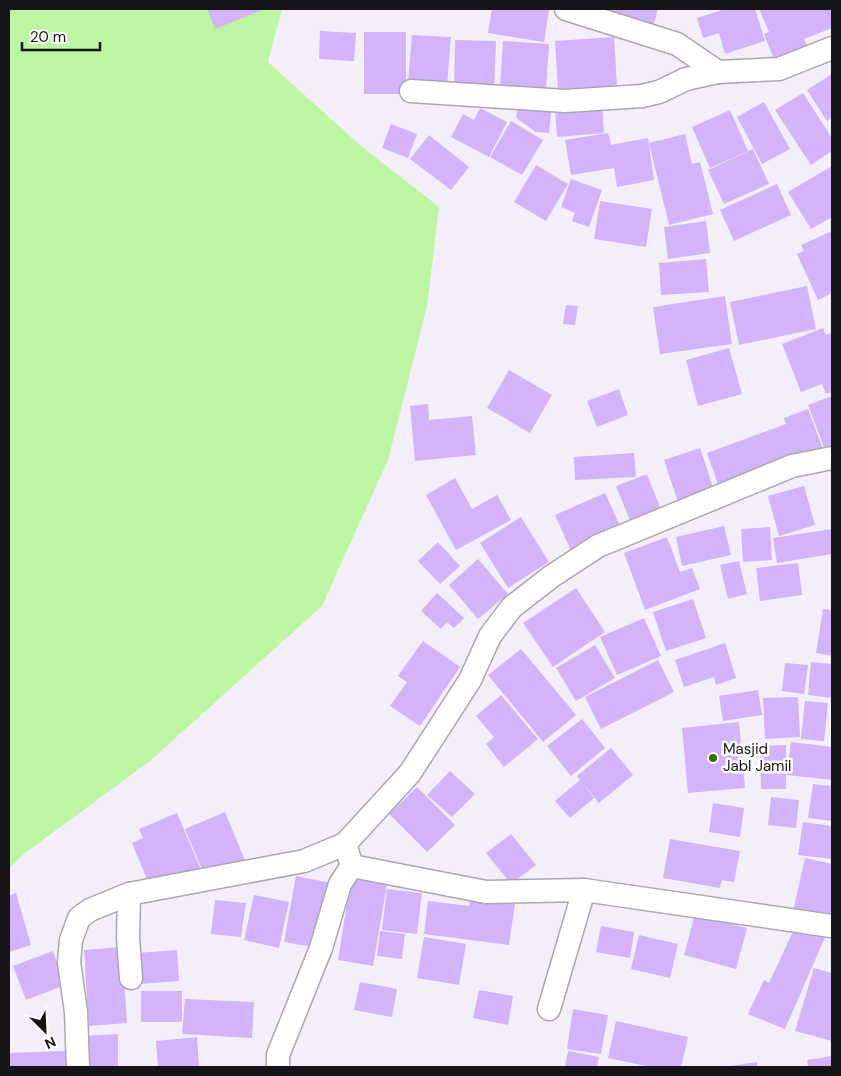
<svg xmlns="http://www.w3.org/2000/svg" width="841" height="1076" viewBox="0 0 841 1076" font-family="'DM Sans',sans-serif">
<rect width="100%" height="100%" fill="#f3eefa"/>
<polygon fill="#bef5a2" points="9,9 282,9 268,62 361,146 439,207 427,306 388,460 322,606 150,761 25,853 9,868"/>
<g fill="#d3b3fa">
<polygon points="207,9 265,9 215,29"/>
<polygon points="492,9 549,10 544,42 488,33"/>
<polygon points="601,9 658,9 654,24 600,12"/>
<polygon points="725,9 755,9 765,41 725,54 719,33 703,38 697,18"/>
<polygon points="759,9 832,9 832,28 804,39 809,51 776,64 764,34 769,32"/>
<polygon points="320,31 356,33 354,61 319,59"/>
<rect x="364" y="32" width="42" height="62"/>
<polygon points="412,35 451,37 447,85 408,82"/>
<polygon points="614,37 617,86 558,89 555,41"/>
<polygon points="455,40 496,41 494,91 454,90"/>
<polygon points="503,41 549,44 546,90 500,87"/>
<polygon points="832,74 832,117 827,121 807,90"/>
<polygon points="803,93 832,138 832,151 811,165 775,110"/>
<polygon points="518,101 552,103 549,133 536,132 516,118"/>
<polygon points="764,102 790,149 762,164 737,117"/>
<polygon points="602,103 604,133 557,137 555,108"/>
<polygon points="480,108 507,122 489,157 451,137 463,114 474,120"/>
<polygon points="730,110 748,151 710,168 692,127"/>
<polygon points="511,121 543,140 522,175 490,157"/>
<polygon points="391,124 417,134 408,158 382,148"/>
<polygon points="608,133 611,145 648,138 654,180 617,187 614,168 571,175 565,140"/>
<polygon points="685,134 692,164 700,162 713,214 669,225 649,143"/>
<polygon points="429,135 469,167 451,190 410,159"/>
<polygon points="753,149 769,184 724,204 708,170"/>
<polygon points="536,165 568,184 546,221 514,202"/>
<polygon points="832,166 832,217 811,229 788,192"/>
<polygon points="571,179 602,190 589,227 572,221 575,213 561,207"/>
<polygon points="777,184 791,215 734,241 720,210"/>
<polygon points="600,201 652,209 646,247 594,239"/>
<polygon points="706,221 710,253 668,259 664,227"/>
<polygon points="832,231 832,293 818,300 797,254 804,251 801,245"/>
<polygon points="706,259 709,292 661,295 659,263"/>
<polygon points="807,286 816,329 739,345 730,302"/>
<polygon points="725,296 732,344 660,354 653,307"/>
<polygon points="566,305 578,306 575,325 563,324"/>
<polygon points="823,328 826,335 830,333 832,340 832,392 826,394 822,384 801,392 782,344"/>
<polygon points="729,348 742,394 698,406 686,360"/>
<polygon points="509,370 552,395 530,433 487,408"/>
<polygon points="619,389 628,415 597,427 587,401"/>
<polygon points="832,396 832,453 827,455 808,405"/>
<polygon points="428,404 429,420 472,416 476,455 415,461 410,406"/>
<polygon points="808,409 824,452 720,490 707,453 786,424 784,418"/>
<polygon points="700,448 715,493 679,505 664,460"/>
<polygon points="634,453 636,477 575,480 574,457"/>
<polygon points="647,474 661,510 631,523 616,486"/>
<polygon points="455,478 472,509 497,495 511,520 456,550 426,495"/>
<polygon points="804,486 815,525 779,536 768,496"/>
<polygon points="605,493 622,530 572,553 555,515"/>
<polygon points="521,517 549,562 508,588 480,543"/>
<polygon points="724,526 731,555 682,566 676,537"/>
<polygon points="770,527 772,560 743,562 741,529"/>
<polygon points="832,529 832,554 777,563 773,538"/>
<polygon points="667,537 680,572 692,568 700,589 645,610 624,553"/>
<polygon points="438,542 460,566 440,584 418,561"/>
<polygon points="478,559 508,594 478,619 449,585"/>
<polygon points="739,561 747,594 728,599 720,565"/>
<polygon points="798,563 802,595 760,601 756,568"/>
<polygon points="576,588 605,632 553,667 523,623"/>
<polygon points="437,593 464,618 454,628 447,622 441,629 421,611"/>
<polygon points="693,599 706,638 666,651 653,612"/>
<polygon points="823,609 832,610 832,656 816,653"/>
<polygon points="644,618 661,656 617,675 600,637"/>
<polygon points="423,641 460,667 420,726 390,706 407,682 398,676"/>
<polygon points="725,643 736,678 716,685 714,677 684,687 675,660"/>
<polygon points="595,645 615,678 576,701 556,668"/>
<polygon points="521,649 576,715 543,742 488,675"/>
<polygon points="658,660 674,692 601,729 585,697"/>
<polygon points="811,662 832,664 832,698 808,695"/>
<polygon points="785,663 808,665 804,694 782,691"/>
<polygon points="758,690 762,715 723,721 719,696"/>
<polygon points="501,695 538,739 504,767 486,744 494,737 476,716"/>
<polygon points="798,697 800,737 765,739 763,698"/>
<polygon points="805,701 828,703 824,741 801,739"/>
<polygon points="582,719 605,748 571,776 547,746"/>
<polygon points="739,722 745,788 688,793 682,728"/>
<polygon points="791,742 832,747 832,780 787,775"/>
<polygon points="786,745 786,789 761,789 760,746"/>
<polygon points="611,748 633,775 599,803 582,782 594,798 570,818 555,801 580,780 577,776"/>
<polygon points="450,771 475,794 452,817 427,795"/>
<polygon points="813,784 832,786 832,821 808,818"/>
<polygon points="417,787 455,825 427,852 389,814"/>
<polygon points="771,797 799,800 796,828 768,825"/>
<polygon points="713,803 744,808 740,837 709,832"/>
<polygon points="225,812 246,863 206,879 185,829"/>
<polygon points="177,813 201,870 149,884 132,843 143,838 139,829"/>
<polygon points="803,822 832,826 832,859 798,855"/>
<polygon points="511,834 536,865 511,884 486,853"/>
<polygon points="670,839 740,851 734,882 722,880 720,888 663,878"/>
<polygon points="805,858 832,864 832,908 829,920 793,912"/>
<polygon points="352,873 388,878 373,966 338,960"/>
<polygon points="296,876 331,883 319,948 284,942"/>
<polygon points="387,889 422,893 417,934 382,930"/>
<polygon points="16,893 31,945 9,952 9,896"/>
<polygon points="254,895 289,902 279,948 244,940"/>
<polygon points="470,897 515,903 509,945 424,934 428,901 469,906"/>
<polygon points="215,900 246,903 241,937 211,934"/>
<polygon points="695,914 747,928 736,969 684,955"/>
<polygon points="797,923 826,935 785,1029 748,1014 764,980 769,983"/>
<polygon points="601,926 634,932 630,958 596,952"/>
<polygon points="380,931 405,934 402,959 377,956"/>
<polygon points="639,935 678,944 670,978 631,969"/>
<polygon points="424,937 466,944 459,985 417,978"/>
<polygon points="122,947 127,1023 89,1026 84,950"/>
<polygon points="177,950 179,981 139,984 137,953"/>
<polygon points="53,951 65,985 26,1000 13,966"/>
<polygon points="814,968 832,973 832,1041 795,1031"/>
<polygon points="360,982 397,989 392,1017 354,1010"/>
<polygon points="479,990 513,996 508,1025 473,1018"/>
<rect x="141" y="991" width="41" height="31"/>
<polygon points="185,999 254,1002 252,1038 182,1034"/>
<polygon points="573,1009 608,1015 601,1054 567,1049"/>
<polygon points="616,1021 688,1037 681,1067 651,1067 608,1058"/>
<polygon points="118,1034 118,1067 84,1067 83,1036"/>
<polygon points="197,1037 199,1067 158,1067 156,1041"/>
<polygon points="66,1051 66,1067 9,1067 9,1053"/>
<polygon points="568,1051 599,1057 597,1067 565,1067"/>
<polygon points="832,1056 832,1067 808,1067 807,1060"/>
<polygon points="757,1062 757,1067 730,1067 730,1066"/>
</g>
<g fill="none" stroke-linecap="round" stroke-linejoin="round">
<defs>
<g id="minor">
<polyline points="566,9 677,44 718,72"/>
<polyline points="411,91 565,101 642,96 659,92 686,79 718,72 779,69 832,48"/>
<polyline points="345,844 352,866 486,892 584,890 831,926"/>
<polyline points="129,894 128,938 131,978"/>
<polyline points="549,1009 584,890"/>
<polyline points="78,1067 76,1012 69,962 71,940 79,918 90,910 129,894 304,861 345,844 410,773 470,680 490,636 512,607 552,576 598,546 792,466 832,458"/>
<polyline points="278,1067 278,1055 321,948 340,884 352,866"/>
</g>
</defs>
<use href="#minor" stroke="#aba6b2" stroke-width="25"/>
<use href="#minor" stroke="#fff" stroke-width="22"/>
</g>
<circle fill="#357000" stroke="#fefefe" stroke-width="2" cx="713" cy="758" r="5"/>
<g text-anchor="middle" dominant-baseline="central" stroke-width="5" stroke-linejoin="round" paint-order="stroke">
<g font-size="15" fill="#161418" stroke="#fefefe" text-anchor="start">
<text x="723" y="749">Masjid<tspan x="723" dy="17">Jabl Jamil</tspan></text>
</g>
</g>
<rect width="841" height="1076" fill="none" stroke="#161418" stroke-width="20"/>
<g transform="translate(45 1031) rotate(156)" stroke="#fefefe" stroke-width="4" paint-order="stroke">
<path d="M0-4L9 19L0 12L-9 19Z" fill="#161418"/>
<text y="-8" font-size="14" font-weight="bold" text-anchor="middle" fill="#161418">N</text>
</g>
<path d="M22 42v8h78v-8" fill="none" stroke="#161418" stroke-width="2.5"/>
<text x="30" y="42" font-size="15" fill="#161418" stroke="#fefefe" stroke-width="4" paint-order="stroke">20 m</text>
</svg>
